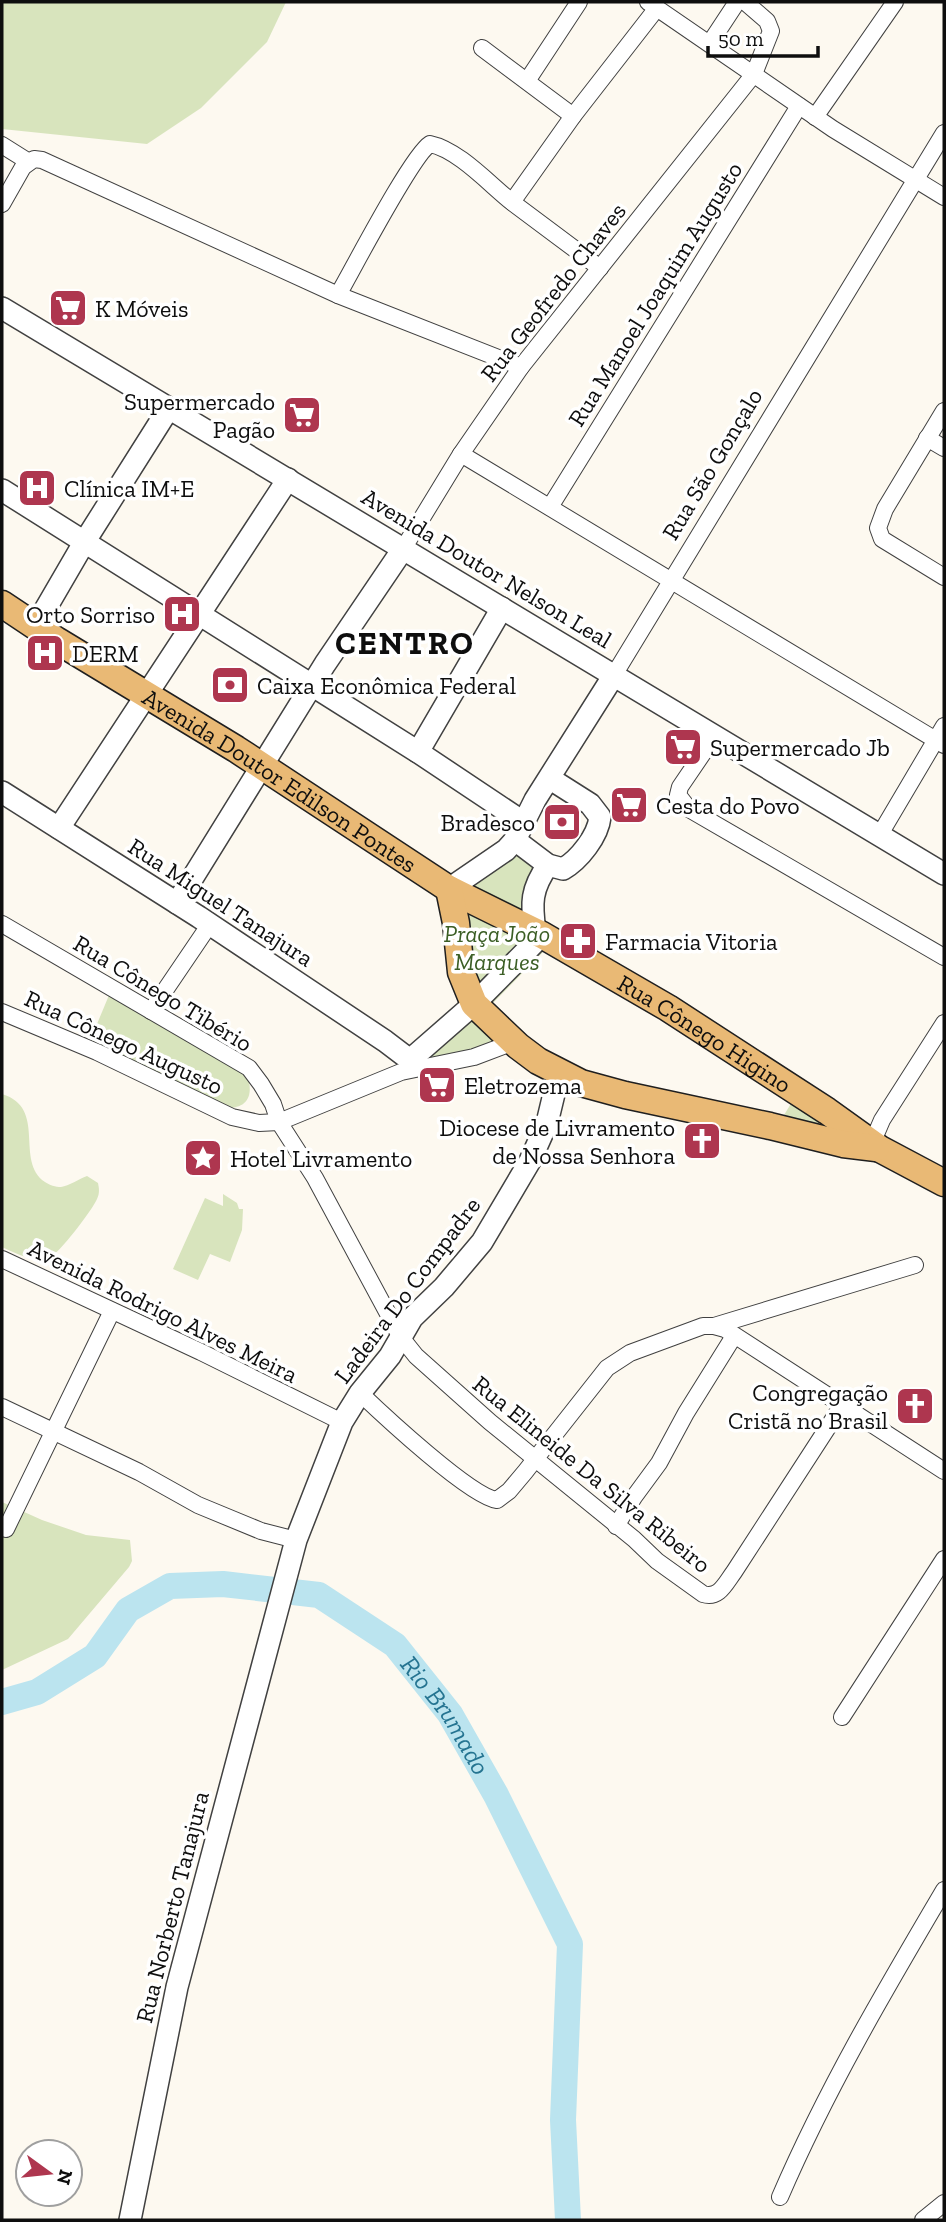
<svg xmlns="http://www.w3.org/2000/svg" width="946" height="2222" viewBox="0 0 946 2222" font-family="'Zilla Slab',serif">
<rect width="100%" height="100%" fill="#fdf9f0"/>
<g fill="#d8e4bd">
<polygon points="2,2 286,2 267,42 201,108 147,144 2,129"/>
<polygon points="515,845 536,872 533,879 549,946 489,1007 458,985 468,871"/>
<path d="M112 988 243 1065C252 1083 256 1107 229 1108L87 1048Z"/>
<polygon points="479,1013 500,1041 421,1067 426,1045"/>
<path d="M2 1094C48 1108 14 1161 45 1182 49 1185 56 1187 61 1187 69 1186 79 1179 87 1176L98 1183C99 1188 100 1193 97 1199 93 1209 58 1255 49 1258 34 1263 15 1253 2 1247Z"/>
<polygon points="795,1097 849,1136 781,1120"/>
<polygon points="223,1194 237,1203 239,1209 243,1209 242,1230 230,1262 210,1254 198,1280 173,1269 205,1198 223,1206"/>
<polygon points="2,1502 42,1520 86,1535 130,1540 132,1561 129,1567 68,1639 2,1670"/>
</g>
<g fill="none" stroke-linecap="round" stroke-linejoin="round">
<path stroke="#bbe4ef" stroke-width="26" id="s1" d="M2 1702 37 1692 95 1656 128 1610 170 1586 223 1584 319 1595 395 1645 450 1714 496 1795 570 1944 563 2120 568 2220"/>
<defs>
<g id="minor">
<polyline points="648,2 833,129 944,197"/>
<polyline points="710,43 737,2"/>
<polyline points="482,48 573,116"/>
<polyline points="527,81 579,2"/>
<polyline points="815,117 895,2"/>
<polyline points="2,145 29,162"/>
<polyline points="512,202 573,116 657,8"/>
<polyline points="2,204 23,167 34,159 42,160 338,295 521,367"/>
<path d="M338 295C353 269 412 155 430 144 459 150 490 185 513 203 542 225 571 246 600 268"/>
<polyline points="944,411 885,509 878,528 882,539 944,577"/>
<polyline points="927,438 944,448"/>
<polyline points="461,454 944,745"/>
<polyline points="550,507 799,106"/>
<polyline points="403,549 461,454 521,367 754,74 771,31 767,21 745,2"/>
<polyline points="614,675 944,133"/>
<polyline points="714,737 680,787 678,795 689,809 944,957"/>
<polyline points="879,836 944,726"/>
<path d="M2 924 249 1068 261 1084 273 1104 279 1122 315 1178 400 1336 416 1356 490 1422 634 1539 657 1561 703 1594C719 1599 725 1584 734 1572L843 1404"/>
<polyline points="151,1011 210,924"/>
<polyline points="2,1012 97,1052 232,1117 259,1123 279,1122 401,1072 474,1057 514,1042"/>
<polyline points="870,1148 882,1120 944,1023"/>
<polyline points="2,1259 201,1352 342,1422"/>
<polyline points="714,1326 915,1265"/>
<path d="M360 1393C383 1415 471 1497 497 1500L509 1491 525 1472 607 1368 630 1353 703 1326H714L725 1329 944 1471"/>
<polyline points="2,1407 139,1472 198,1505 261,1531 296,1540"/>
<polyline points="616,1526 634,1497 659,1463 686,1413 734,1336"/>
<polyline points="6,1529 112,1311"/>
<polyline points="842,1717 944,1559"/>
<path d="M780 2197C826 2090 885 1990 944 1890"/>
<polyline points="923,2220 944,2203"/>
</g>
<g id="tertiary">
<polyline points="2,308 944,874"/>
<polyline points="2,490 418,752 523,822"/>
<polyline points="35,627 85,541 169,408"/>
<polyline points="418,752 502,608"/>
<path d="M549 778 590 804 600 817C598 836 579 860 563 869L548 865 515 840 535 800 614 675"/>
<polyline points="2,792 199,917 385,1041 410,1060 474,1004 542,935"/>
<polyline points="59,828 288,479"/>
<polyline points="449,889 506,850 515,840"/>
<polyline points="177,903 325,664 403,549"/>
<path d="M535 931C531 903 531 889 548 865"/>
<polyline points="130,2220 177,1987 296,1540 342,1422 360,1393 390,1356 412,1318 444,1287 482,1242 530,1161 547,1123 559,1073"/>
</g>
<g id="primary">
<path id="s2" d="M2 604 56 640 236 749 449 889 542 935 668 1008 827 1111 880 1149 944 1183"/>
<polyline points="449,889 456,923 461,972 474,1004 518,1046 538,1061 581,1083 625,1095 770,1126 843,1144 876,1148"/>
</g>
</defs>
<use href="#minor" stroke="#414141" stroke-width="18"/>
<use href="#tertiary" stroke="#414141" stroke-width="24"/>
<use href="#primary" stroke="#1f1f1f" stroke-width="29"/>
<use href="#minor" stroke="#fff" stroke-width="16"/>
<use href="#tertiary" stroke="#fff" stroke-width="21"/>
<use href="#primary" stroke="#e9b975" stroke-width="26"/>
</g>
<defs>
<symbol id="supermarket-square" viewBox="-11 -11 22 22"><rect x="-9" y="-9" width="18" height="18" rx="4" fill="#ae364f" stroke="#fff"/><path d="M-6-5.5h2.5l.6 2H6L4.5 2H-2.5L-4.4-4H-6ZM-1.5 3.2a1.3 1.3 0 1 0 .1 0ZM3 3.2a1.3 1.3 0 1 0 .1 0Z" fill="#fff"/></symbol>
<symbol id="hospital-square" viewBox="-11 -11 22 22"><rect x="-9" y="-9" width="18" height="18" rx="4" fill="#ae364f" stroke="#fff"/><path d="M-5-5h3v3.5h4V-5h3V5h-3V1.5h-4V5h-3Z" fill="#fff"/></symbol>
<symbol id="bank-square" viewBox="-11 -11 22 22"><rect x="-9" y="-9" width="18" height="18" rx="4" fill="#ae364f" stroke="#fff"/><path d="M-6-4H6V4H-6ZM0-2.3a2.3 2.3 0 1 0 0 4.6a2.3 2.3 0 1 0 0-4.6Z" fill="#fff"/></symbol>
<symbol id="pharmacy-square" viewBox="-11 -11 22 22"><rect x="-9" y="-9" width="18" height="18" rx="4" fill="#ae364f" stroke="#fff"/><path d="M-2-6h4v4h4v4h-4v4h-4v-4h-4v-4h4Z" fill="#fff"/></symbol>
<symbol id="church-square" viewBox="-11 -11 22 22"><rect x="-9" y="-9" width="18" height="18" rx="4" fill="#ae364f" stroke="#fff"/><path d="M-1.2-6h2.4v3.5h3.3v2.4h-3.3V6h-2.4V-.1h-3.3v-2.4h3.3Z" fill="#fff"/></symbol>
<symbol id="sight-square" viewBox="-11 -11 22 22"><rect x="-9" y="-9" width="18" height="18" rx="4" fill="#ae364f" stroke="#fff"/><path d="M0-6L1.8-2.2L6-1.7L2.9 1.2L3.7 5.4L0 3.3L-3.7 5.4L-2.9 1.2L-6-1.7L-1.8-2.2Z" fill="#fff"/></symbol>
</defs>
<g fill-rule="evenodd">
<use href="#supermarket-square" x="46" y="286" width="44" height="44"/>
<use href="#supermarket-square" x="280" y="393" width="44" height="44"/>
<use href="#hospital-square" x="15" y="466" width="44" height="44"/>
<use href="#hospital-square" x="160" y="592" width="44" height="44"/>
<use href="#hospital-square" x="23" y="631" width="44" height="44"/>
<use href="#bank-square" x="208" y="663" width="44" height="44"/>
<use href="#supermarket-square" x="661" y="725" width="44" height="44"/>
<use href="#supermarket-square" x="607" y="783" width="44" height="44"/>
<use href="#bank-square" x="540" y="800" width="44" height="44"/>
<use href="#pharmacy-square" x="556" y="919" width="44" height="44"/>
<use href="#supermarket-square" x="415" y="1063" width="44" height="44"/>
<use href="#church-square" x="680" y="1119" width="44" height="44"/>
<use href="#sight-square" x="181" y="1136" width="44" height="44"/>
<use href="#church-square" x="893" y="1384" width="44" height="44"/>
</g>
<g text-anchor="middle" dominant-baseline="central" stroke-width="7" stroke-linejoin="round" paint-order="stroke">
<g font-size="24" fill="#0e0e0e" stroke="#fff">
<text transform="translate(553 292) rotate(-52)">Rua Geofredo Chaves</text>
<text transform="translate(655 294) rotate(-58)">Rua Manoel Joaquim Augusto</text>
<text transform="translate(712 464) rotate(-59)">Rua São Gonçalo</text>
<text transform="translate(487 568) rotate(31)">Avenida Doutor Nelson Leal</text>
<text stroke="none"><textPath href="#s2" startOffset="329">Avenida Doutor Edilson Pontes</textPath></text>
<text transform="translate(221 902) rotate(33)">Rua Miguel Tanajura</text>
<text transform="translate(163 993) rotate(31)">Rua Cônego Tibério</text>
<text stroke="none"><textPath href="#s2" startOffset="824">Rua Cônego Higino</textPath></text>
<text transform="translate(124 1042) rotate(25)">Rua Cônego Augusto</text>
<text transform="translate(407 1290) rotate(-53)">Ladeira Do Compadre</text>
<text transform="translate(163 1311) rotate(26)">Avenida Rodrigo Alves Meira</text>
<text transform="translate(592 1474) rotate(39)">Rua Elineide Da Silva Ribeiro</text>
<text transform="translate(172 1907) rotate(-76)">Rua Norberto Tanajura</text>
</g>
<g font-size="24" fill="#0e0e0e" stroke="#fff" text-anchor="start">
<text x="95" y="308">K Móveis</text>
<text x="275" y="401" text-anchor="end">Supermercado<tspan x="275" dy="28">Pagão</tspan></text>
<text x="64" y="488">Clínica IM+E</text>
<text x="155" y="614" text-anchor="end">Orto Sorriso</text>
<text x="72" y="653">DERM</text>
<text x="257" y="685">Caixa Econômica Federal</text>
<text x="710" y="747">Supermercado Jb</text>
<text x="656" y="805">Cesta do Povo</text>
<text x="535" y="822" text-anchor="end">Bradesco</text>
<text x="605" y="941">Farmacia Vitoria</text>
<text x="464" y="1085">Eletrozema</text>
<text x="675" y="1127" text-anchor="end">Diocese de Livramento<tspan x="675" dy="28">de Nossa Senhora</tspan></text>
<text x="230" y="1158">Hotel Livramento</text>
<text x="888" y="1392" text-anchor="end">Congregação<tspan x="888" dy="28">Cristã no Brasil</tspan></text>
</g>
<g font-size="24" font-style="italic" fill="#3b5e25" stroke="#fff">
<text x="497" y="933">Praça João<tspan x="497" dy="28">Marques</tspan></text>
</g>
<g font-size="26" font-style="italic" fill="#257491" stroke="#fff">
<text stroke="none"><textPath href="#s1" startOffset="537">Rio Brumado</textPath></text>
</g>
<g font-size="32" font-weight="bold" letter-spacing="2" fill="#0e0e0e" stroke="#fff">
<text x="405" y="643">CENTRO</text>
</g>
</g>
<rect width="946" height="2222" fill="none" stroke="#0e0e0e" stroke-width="7"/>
<g transform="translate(49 2173) rotate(105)"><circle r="33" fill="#ffffff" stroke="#9f9f9f" stroke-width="2"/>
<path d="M0-5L12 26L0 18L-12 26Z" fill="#ae364f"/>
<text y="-10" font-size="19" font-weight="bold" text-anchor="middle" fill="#0e0e0e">N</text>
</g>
<path d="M708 46v10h110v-10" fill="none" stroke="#0e0e0e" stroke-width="3.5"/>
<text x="718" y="46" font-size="21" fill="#0e0e0e" stroke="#ffffff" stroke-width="5" paint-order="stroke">50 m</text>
</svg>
